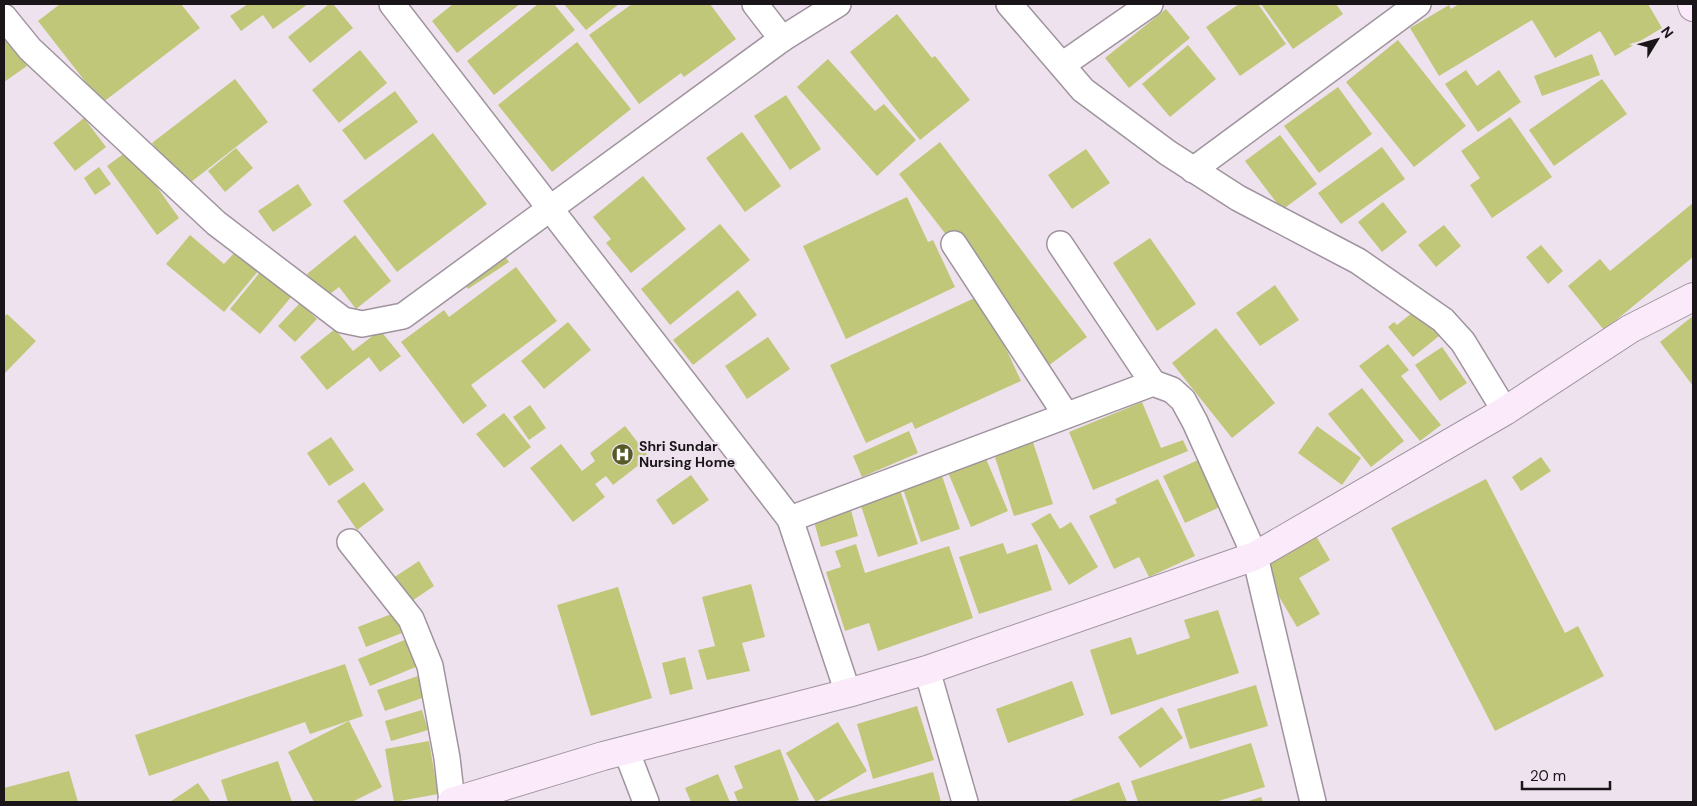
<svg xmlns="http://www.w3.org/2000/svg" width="1697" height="806" viewBox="0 0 1697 806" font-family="'DM Sans',sans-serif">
<rect width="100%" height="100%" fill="#eee2ee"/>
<g fill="#c1c778">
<polygon points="60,4 181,4 200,28 102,103 38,21"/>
<polygon points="248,4 308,4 273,29 263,15 241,31 230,16"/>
<polygon points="329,4 333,4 353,28 310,63 288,37"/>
<polygon points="453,4 520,4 457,53 432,21"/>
<polygon points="538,4 554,4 575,30 494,95 467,61"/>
<polygon points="564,4 619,4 586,30"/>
<polygon points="632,4 710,4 736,39 684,77 681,73 639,104 589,35"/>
<polygon points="1239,4 1258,4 1286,44 1240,76 1206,27"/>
<polygon points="1261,4 1336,4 1343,14 1293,49"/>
<polygon points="1459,4 1648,4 1662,28 1615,56 1600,31 1555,58 1532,20 1439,76 1410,28 1449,5 1451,9"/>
<polygon points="1166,9 1190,38 1129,88 1105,58"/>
<polygon points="897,14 932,58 935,56 970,100 920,140 850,52"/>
<polygon points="5,35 27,66 4,82 4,36"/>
<polygon points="1398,40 1466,126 1414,167 1346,82"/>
<polygon points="577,42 631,109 552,172 498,105"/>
<polygon points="1188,45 1216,79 1170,117 1142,84"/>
<polygon points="360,50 387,83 339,123 312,90"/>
<polygon points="1592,54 1600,75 1542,96 1534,76"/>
<polygon points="828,59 875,111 884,104 916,140 877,176 797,87"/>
<polygon points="1466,70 1477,86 1499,70 1521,102 1478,132 1445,84"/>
<polygon points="235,79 268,122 186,186 152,143"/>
<polygon points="1602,79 1627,114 1554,166 1529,130"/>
<polygon points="1338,87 1372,134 1319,173 1284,126"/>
<polygon points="395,91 418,122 365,160 342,130"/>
<polygon points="786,95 821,149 790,170 754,116"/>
<polygon points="1510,117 1552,177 1492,218 1470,185 1480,178 1461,151"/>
<polygon points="84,118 106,147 75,171 53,143"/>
<polygon points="742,132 781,186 745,212 706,158"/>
<polygon points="433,133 487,204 397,272 343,201"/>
<polygon points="1280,135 1317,184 1282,210 1245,161"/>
<polygon points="940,142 1087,337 1048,366 899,174"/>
<polygon points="1382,147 1405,179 1341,224 1318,193"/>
<polygon points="236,148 253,168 225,192 208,171"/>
<polygon points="130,149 179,218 157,235 107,166"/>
<polygon points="1086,149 1110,183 1072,209 1048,175"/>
<polygon points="99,167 111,184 95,195 84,178"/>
<polygon points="643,176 686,229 631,273 606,243 611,239 593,217"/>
<polygon points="298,184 312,205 273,232 258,211"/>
<polygon points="907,197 928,242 933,240 955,287 846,339 803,246"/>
<polygon points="1383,202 1407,232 1382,252 1358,222"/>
<polygon points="1693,203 1693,257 1604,330 1568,286 1600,259 1610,271"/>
<polygon points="720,224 750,260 670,325 641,289"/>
<polygon points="1444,225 1461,246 1436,267 1418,245"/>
<polygon points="190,235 224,264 236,251 259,270 224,312 166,264"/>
<polygon points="355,235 391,281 356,309 339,287 326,297 307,274"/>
<polygon points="1150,238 1196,304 1157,331 1113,263"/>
<polygon points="1541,245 1563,271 1548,284 1526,257"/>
<polygon points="502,252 509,262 468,289 462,279"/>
<polygon points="516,267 557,321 471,385 487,406 463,424 401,342 444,310 449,317"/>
<polygon points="261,271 292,296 260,334 230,309"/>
<polygon points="1275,285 1299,320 1260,346 1236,313"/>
<polygon points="738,290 757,315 693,365 673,340"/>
<polygon points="981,295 1021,381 915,429 912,422 866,443 830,365"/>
<polygon points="300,303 317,319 295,342 278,326"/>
<polygon points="1417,309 1439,336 1413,357 1388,327 1394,322 1397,325"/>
<polygon points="7,314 36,341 4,374 4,317"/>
<polygon points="1693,316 1693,386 1660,342"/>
<polygon points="568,322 591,350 544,389 521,361"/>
<polygon points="1216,328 1275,403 1232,438 1172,363"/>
<polygon points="335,329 353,351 380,330 401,356 380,372 369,357 327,390 300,357"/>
<polygon points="768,337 790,369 747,399 725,366"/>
<polygon points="1388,344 1409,370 1401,376 1441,425 1420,441 1359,366"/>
<polygon points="1442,347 1467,383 1440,401 1415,365"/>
<polygon points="1362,388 1404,441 1371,467 1328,414"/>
<polygon points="1142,402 1161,448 1183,440 1188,451 1093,490 1069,432"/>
<polygon points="530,405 546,428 529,440 513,417"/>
<polygon points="504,413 531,447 504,468 476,434"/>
<polygon points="625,426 649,457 613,485 606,476 595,484 605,497 573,522 530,468 561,444 582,471 595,461 590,453"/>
<polygon points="1317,426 1361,458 1342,485 1298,453"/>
<polygon points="909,431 918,453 862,477 853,456"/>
<polygon points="331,437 354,470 329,486 307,453"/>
<polygon points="1033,442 1053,504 1014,516 994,454"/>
<polygon points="984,454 1008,511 971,527 947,470"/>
<polygon points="1541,457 1551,471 1521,491 1512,477"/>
<polygon points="1198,460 1220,507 1185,523 1163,476"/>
<polygon points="940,470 960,529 921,542 901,483"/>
<polygon points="691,475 709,500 673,525 656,500"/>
<polygon points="1158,479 1195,556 1149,577 1139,557 1114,569 1089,516 1117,503 1115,499"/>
<polygon points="1486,479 1565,633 1578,626 1604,676 1495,731 1391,528"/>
<polygon points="364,482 384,510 357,530 337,501"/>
<polygon points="899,487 918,544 878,557 859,500"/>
<polygon points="849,503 858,536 821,547 812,514"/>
<polygon points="1050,513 1060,529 1071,522 1098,567 1069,585 1031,524"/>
<polygon points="1316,536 1330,560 1299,578 1320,614 1297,627 1262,568"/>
<polygon points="1003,543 1007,554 1037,544 1052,590 979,614 959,557"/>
<polygon points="856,544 865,573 949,546 973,618 878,651 869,623 845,631 826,572 841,567 835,551"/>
<polygon points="419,561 434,586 409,603 393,578"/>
<polygon points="751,584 765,637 742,643 750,671 707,680 698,650 715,646 702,597"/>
<polygon points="618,587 652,698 591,716 557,605"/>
<polygon points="1218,610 1239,673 1111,715 1090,650 1131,637 1137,655 1190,638 1184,620"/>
<polygon points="394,613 402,633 366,647 358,627"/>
<polygon points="407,639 418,666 370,686 358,659"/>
<polygon points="685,657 693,689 670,695 662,663"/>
<polygon points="345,664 363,716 310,734 305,722 149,776 135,735"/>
<polygon points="418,676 425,697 385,711 377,690"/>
<polygon points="1072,681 1084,715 1008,743 996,709"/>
<polygon points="1256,685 1268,726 1190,749 1177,709"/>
<polygon points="917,706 934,760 873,779 857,724"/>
<polygon points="1162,707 1183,738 1140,768 1118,737"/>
<polygon points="422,710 428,730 391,741 385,721"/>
<polygon points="349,721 382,787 352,802 314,802 288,752"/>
<polygon points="838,722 867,771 816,802 786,753"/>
<polygon points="429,741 438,794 394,802 385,749"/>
<polygon points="1251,743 1265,787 1215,802 1138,802 1131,781"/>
<polygon points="780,749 799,800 793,802 738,802 734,792 743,788 734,766"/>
<polygon points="278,761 292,802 228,802 221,780"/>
<polygon points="69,771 78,802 4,802 4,788"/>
<polygon points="933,772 941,802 823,802"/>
<polygon points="718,774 730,802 691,802 685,788"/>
<polygon points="1119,782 1127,802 1066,802"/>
<polygon points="198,783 211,802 170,802"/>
<polygon points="1261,797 1263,802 1245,802"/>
</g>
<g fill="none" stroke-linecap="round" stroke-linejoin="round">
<defs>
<g id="street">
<polyline points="392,4 790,519 848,693"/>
<polyline points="755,4 782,39"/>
<polyline points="1009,4 1083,90 1168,153 1238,198 1358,261 1443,320 1463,342 1505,411"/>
<polyline points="4,17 30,49 216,223 343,320 362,324 403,316 782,39 838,4"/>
<polyline points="1062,65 1150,4"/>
<polyline points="1193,170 1418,4"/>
<polyline points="954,244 1066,415"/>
<polyline points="1060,244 1153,383"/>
<polyline points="790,519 1153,383 1172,390 1183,400 1195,422 1255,556 1313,802"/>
<polyline points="350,542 411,619 430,666 447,758 452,802"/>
<polyline points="927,670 965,802"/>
<polyline points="626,750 646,802"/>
</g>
<g id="secondary">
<polyline points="1692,4 1693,7"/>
<polyline points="452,802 603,756 848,693 927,670 1255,556 1505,411 1630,329 1693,297"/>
</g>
</defs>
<use href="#street" stroke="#9f949e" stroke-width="28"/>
<use href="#secondary" stroke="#9f949e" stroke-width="30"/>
<use href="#street" stroke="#fff" stroke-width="25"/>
<use href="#secondary" stroke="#faeafa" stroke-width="28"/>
</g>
<defs>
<symbol id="hospital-disc" viewBox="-11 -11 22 22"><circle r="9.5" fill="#575a28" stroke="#eee2ee"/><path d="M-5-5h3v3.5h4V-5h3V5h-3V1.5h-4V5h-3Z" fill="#fff"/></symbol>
</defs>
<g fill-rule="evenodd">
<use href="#hospital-disc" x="610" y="442" width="25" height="25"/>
</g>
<g text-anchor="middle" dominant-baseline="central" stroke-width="4.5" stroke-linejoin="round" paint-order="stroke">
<g font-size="14" font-weight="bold" fill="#191519" stroke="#eee2ee" text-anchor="start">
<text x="639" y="446">Shri Sundar<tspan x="639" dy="16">Nursing Home</tspan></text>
</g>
</g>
<rect width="1697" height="806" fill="none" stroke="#191519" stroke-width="10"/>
<g transform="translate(1657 40) rotate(53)" stroke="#eee2ee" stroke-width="4" paint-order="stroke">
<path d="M0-4L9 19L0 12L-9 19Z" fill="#191519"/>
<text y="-8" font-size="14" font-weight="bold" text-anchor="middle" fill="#191519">N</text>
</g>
<path d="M1522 781v8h88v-8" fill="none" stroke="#191519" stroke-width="2.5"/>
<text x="1530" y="781" font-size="15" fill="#191519" stroke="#eee2ee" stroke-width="4" paint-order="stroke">20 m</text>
</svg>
